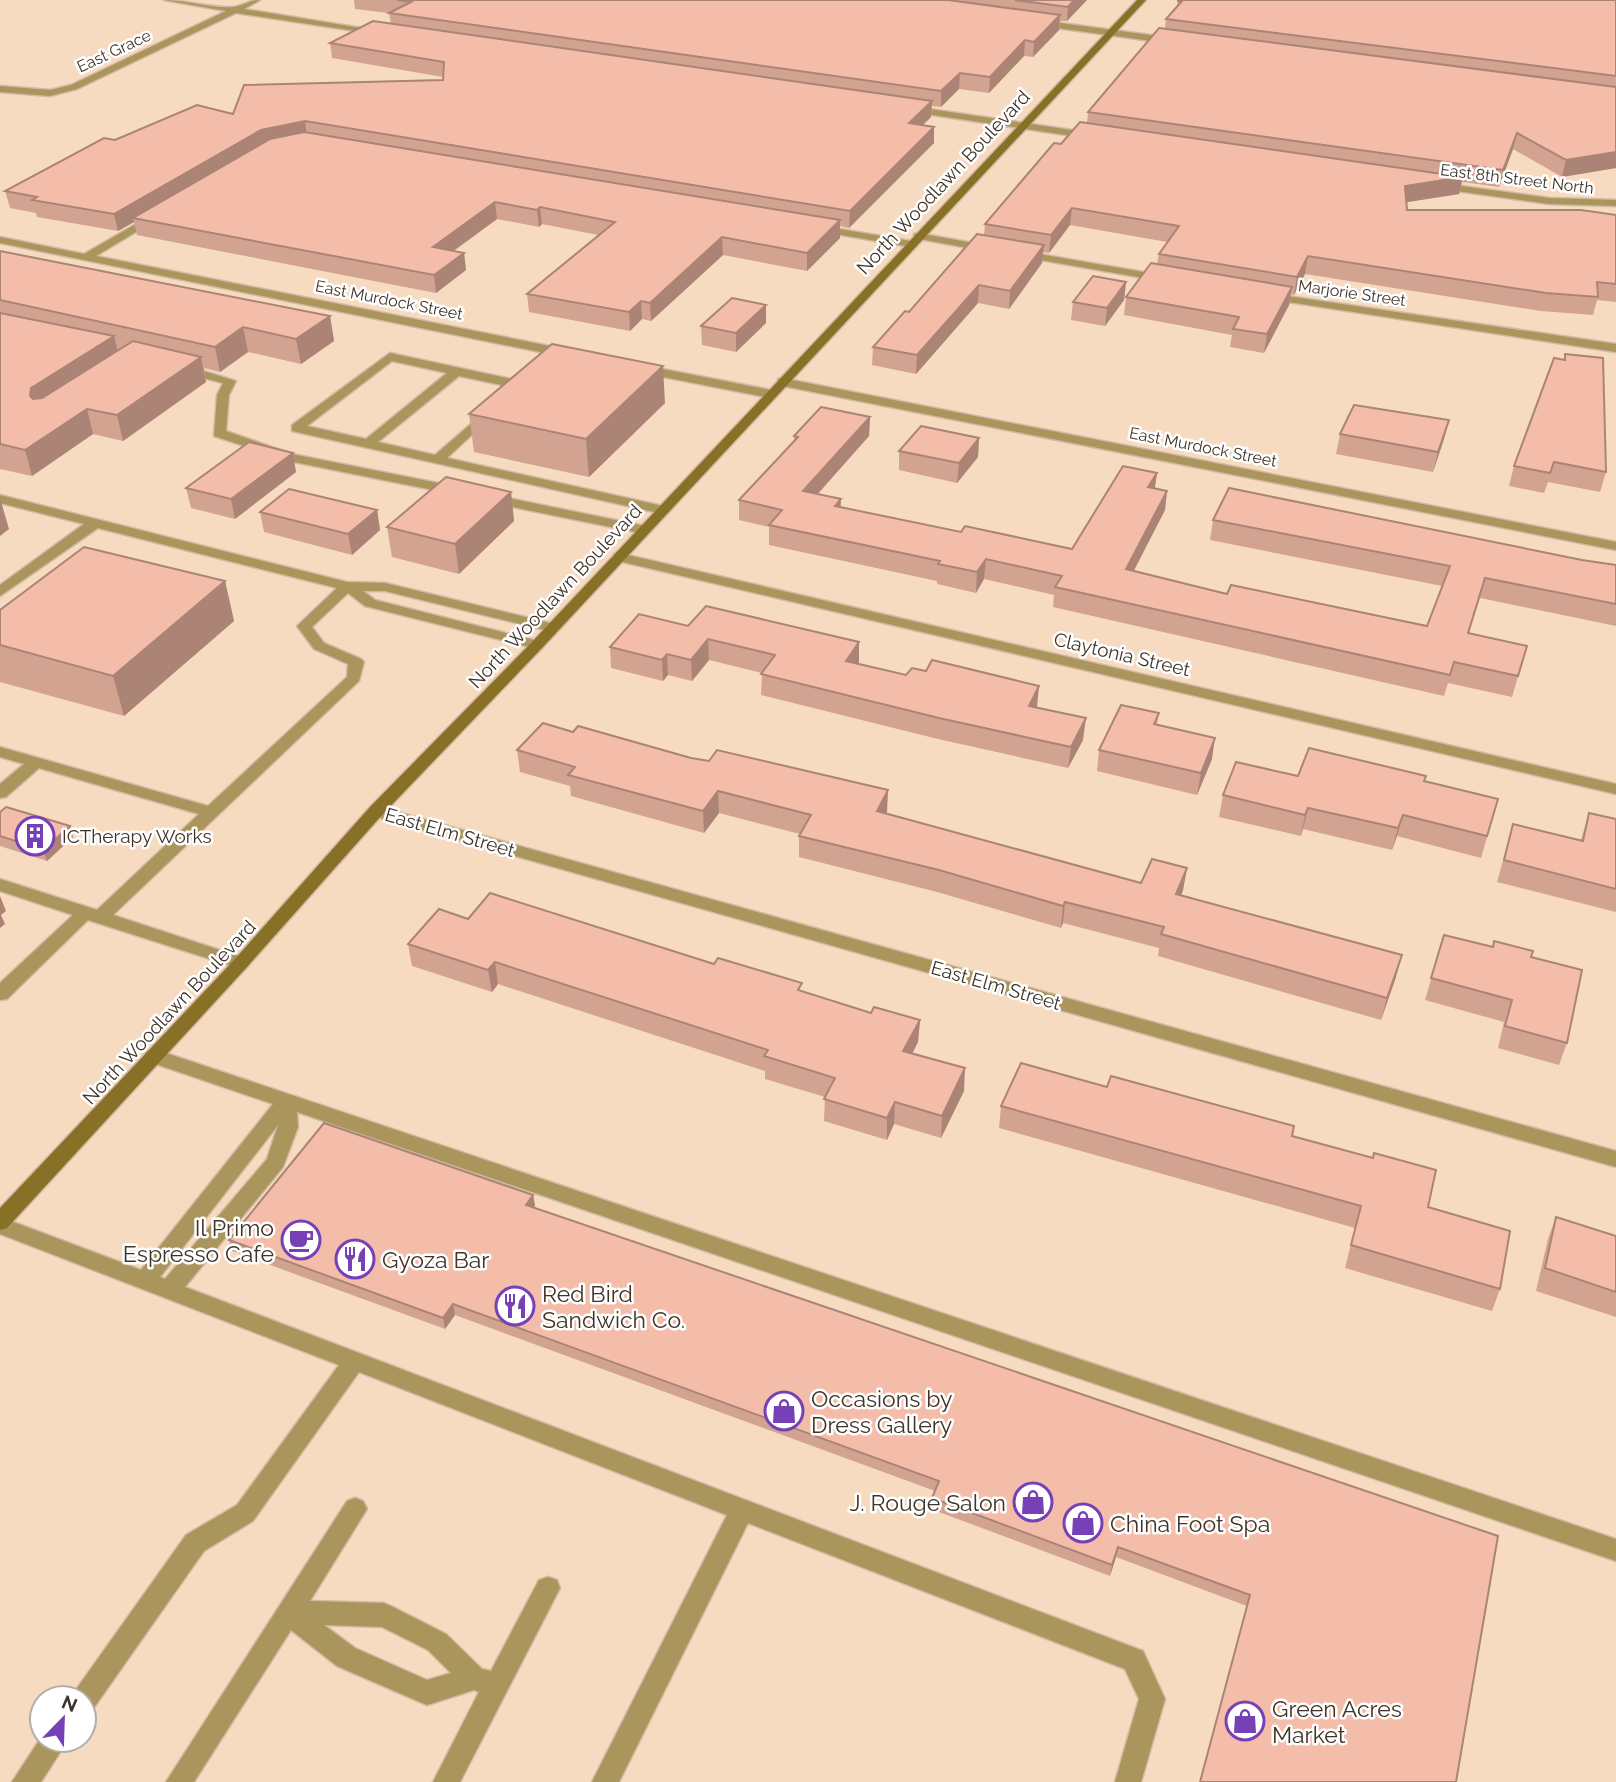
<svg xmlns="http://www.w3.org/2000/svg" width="1616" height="1782" viewBox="0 0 1616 1782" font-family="Raleway,sans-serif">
<rect width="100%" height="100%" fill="#f7dbc1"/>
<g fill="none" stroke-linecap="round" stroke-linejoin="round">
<defs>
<g id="service">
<path d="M390 353 520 381 526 385 513 395 507 391 511 387 459 376 378 442 435 455 487 410 493 414 491 417 447 458 663 506 670 510 663 514 292 431V425ZM392 361 447 373 366 439 307 426Z"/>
<polygon points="181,364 236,381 229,395 226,431 292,454 458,487 465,491 458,495 289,461 214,436 217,395 223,383 177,371 177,365"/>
<polygon points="488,494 645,526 652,530 645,534 483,501 481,498"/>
<polygon points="0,495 347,582 385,583 558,625 560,628 553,632 385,591 363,591 375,600 542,642 544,645 542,648 537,649 365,606 348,593 312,627 324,643 361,659 364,662 359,681 113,915 247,959 250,963 247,967 235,967 88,920 7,999 0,1000 0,983 73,915 0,891 0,879 97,910 199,814 39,768 6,797 0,798 0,784 24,764 0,757 0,747 208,806 347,677 348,664 314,649 297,626 337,588 98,528 0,596 0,585 84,524 0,503"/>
<path d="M154 1049 1616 1539V1561L297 1112 298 1127 283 1167 185 1287 1143 1651 1165 1699 1141 1782H1115L1139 1699 1125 1669 748 1523 619 1782H592L727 1515 359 1372 253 1521 204 1551 93 1709 84 1712V1698H72L75 1691 186 1535 237 1505 339 1365 0 1234V1217L141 1270 273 1104 147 1061 144 1056 147 1051ZM278 1125 267 1159 165 1279 160 1277Z"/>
<path d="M355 1498 363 1501 367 1509 310 1601 384 1603 393 1607 446 1634 482 1669 491 1671 539 1580 548 1577 557 1580 560 1588 460 1782H433L479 1692 474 1690 427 1705 337 1666 291 1630 194 1782H166L347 1501ZM324 1625 382 1627 428 1650 451 1673 427 1680 355 1648Z"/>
<polygon points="42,1736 42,1740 68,1740 41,1782 12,1782"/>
</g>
<g id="minor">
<path d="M164 0C185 0 216 9 233 7 243 6 249 0 260 0L244 9 386 32 382 35 236 13 77 89 50 96 0 92V86L50 90 71 85 226 11Z"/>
<polygon points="1038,20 1173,38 1177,41 1173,44 1035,25"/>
<polygon points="909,106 1092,133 1097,136 1092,139 906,111 904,109"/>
<polygon points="1439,183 1549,198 1616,200 1616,206 1549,204 1435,188 1435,184"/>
<polygon points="155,213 159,214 159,218 96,256 570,350 576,354 570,358 0,243 0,237 84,254"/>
<polygon points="816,225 911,241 916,244 911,247 812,230 812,226"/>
<polygon points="918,233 990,246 995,249 990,252 914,238 914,234"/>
<polygon points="1022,251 1166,276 1172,279 1166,282 1018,256 1018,252"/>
<polygon points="1266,293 1616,344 1616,352 1262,298 1260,296"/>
<polygon points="642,365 771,390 777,394 771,398 638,372 636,369"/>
<polygon points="782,378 1616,542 1616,550 778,385 778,379"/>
<polygon points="619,553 1616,784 1616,794 614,560 614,554"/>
<polygon points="376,806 1616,1151 1616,1167 370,815 368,811"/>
</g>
<polygon id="secondary" points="1137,0 1146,0 542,648 382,815 247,967 7,1228 0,1230 0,1208 235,959 370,807 532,642"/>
</defs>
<use href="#service" stroke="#d2baa3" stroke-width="3"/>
<use href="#minor" stroke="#d2baa3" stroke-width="3"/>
<use href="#secondary" stroke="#d2baa3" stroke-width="3"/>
<use href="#service" fill="#aa955c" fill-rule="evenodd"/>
<use href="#minor" fill="#aa955c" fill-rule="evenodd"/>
<use href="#secondary" fill="#897027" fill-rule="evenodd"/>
</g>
<g fill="#d2a391">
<polygon points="354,0 1087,0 1067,21 1060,21 1059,30 1033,57 1024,56 989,93 959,89 941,107 932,106 931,117 923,125 934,143 849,228 840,226 840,238 807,271 723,255 651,321 642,319 630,331 529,312 527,294 598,235 542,224 539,227 497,219 454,251 464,253 466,270 436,293 137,235 134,222 118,231 37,217 36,213 10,208 5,191 115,140 233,114 443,80 443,77 332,58 330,43 391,23 389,13 355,9"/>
<polygon points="1616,0 1616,168 1562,177 1513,149 1499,187 1462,182 1459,194 1406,202 1407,210 1616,215 1616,302 1597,300 1593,315 1541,311 1305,274 1294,295 1291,294 1289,305 1264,353 1230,347 1232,335 1124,315 1126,297 1157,264 1159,254 1167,242 1070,225 1049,253 1043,252 1042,263 1009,309 978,303 916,374 872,365 873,347 984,235 985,224 1061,144 1087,123 1088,112 1165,28 1166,19 1177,6 1178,1"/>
<polygon points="0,251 330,316 334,341 301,364 248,352 220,372 204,368 206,382 123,441 93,434 32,476 0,469"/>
<polygon points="1126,282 1124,300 1105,326 1071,320 1073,302"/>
<polygon points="766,305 766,323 736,352 702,345 701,326"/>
<polygon points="1565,354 1606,472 1600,492 1548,482 1544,493 1509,486 1514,466 1564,360"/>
<polygon points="665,403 589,477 474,452 469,414"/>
<polygon points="870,417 869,436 818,494 841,508 961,532 1072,549 1157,473 1155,488 1167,491 1165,510 1133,571 1227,594 1427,626 1442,586 1210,540 1213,520 1582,560 1616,565 1616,626 1480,598 1469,633 1527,646 1512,697 1448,683 1444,696 1053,607 1054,595 984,579 976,593 937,584 937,581 769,545 769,527 739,520 739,500 794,441 794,436"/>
<polygon points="1340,434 1444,439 1433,472 1336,454"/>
<polygon points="979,438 978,457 957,483 899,470 899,451"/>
<polygon points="296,472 235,519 191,508 186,488"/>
<polygon points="511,492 514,521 459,574 392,557 387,527"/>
<polygon points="377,510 380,530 352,555 264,532 260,512"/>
<polygon points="225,581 234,621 124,716 0,682 0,610"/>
<polygon points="688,626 859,642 858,664 1037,707 1083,740 1068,768 938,739 761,695 762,673 709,660 692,681 668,675 663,681 611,668 610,647"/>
<polygon points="1159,713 1157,725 1212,759 1197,795 1097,771 1099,750"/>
<polygon points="573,732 691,758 888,790 886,814 1141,883 1187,868 1183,890 1181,895 1396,977 1381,1020 1158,956 1159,948 1063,923 1061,928 937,892 799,857 799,836 800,834 719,813 704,833 571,796 570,786 520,772 517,750"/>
<polygon points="1298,776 1425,781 1498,799 1481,858 1397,836 1392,850 1303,829 1301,836 1219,817 1223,795"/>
<polygon points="0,812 73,837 47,861 0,846"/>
<polygon points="1589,813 1616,819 1616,912 1497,882 1513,824 1581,840"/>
<polygon points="468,919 802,991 871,1013 920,1020 918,1042 912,1054 964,1091 941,1138 894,1124 887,1140 824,1121 825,1097 765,1079 765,1071 498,984 492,992 412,966 408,944"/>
<polygon points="1444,935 1531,957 1567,1043 1559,1065 1498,1048 1504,1022 1425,1000"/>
<polygon points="1107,1087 1292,1136 1428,1207 1500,1289 1492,1311 1345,1268 1355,1228 999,1128 1001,1106"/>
<polygon points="533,1195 535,1206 534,1207 1498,1536 1247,1606 1116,1557 1110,1576 931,1509 932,1498 935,1491 455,1315 445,1329 232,1251 229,1240"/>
<polygon points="1556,1217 1616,1236 1616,1317 1536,1291 1548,1239"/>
</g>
<g fill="#ab8476">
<polygon points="1074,0 1087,0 1067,21 1068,7"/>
<polygon points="1060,15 1059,30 1033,57 1034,42"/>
<polygon points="1025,40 1024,56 989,93 990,77"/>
<polygon points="960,73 959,89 941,107 941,91"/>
<polygon points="932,101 931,117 908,139 909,123"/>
<polygon points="305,121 307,137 133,218 134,222 118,231 114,214 261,130"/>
<polygon points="934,127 934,143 849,228 850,211"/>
<polygon points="1517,133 1513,149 1499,187 1503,170"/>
<polygon points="1616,151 1616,168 1562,177 1566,160"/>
<polygon points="1463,177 1459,194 1402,203 1405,186"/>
<polygon points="495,202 497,219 435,264 433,247"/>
<polygon points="540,207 542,224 539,227 537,210"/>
<polygon points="1072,208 1070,225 1049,253 1051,235"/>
<polygon points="840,220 840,238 807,271 807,253"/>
<polygon points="722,237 723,255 651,321 650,303"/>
<polygon points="1044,245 1042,263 1009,309 1010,291"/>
<polygon points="464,253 466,270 436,293 434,275"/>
<polygon points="1308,256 1305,274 1294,295 1297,277"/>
<polygon points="1126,282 1124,300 1105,326 1107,308"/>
<polygon points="979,285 978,303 916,374 917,355"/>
<polygon points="1292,287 1289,305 1264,353 1267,334"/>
<polygon points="641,301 642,319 630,331 629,312"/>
<polygon points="766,305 766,323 736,352 736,333"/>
<polygon points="330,316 334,341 301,364 296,339"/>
<polygon points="243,327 248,352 220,372 215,347"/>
<polygon points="114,336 120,361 37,422 30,396 31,388"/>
<polygon points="201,357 206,382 123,441 117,415"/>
<polygon points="663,366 665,403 589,477 586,439"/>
<polygon points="87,409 93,434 32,476 25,450"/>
<polygon points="870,417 869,436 803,510 803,491"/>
<polygon points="1449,420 1444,439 1433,472 1438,452"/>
<polygon points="979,438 978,457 957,483 959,463"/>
<polygon points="293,453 296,472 235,519 231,499"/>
<polygon points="1157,473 1154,492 1148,487"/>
<polygon points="1167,491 1165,510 1124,590 1126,569"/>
<polygon points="511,492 514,521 459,574 455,544"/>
<polygon points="0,498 9,529 0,536"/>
<polygon points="841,499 840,519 835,506"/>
<polygon points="377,510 380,530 352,555 348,534"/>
<polygon points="986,559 984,579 976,593 977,572"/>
<polygon points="225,581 234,621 124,716 113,676"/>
<polygon points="708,639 709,660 692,681 691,660"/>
<polygon points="859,642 859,662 846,682 846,661"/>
<polygon points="667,654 668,675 663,681 662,660"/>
<polygon points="1039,686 1037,707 1027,727 1029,706"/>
<polygon points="1086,718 1083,740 1068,768 1071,747"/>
<polygon points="1215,738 1212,759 1197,795 1201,773"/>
<polygon points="888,790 887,812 876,833 877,811"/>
<polygon points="718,791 719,813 704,833 703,811"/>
<polygon points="1308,808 1303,829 1301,836 1305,815"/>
<polygon points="1403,815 1397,836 1392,850 1398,828"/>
<polygon points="70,826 73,837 47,861 43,850"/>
<polygon points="1187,868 1183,890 1173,916 1176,894"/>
<polygon points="0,896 6,911 1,915 5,924 0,928"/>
<polygon points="1065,902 1063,923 1061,928 1063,906"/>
<polygon points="1402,955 1396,977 1381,1020 1387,998"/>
<polygon points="495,962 498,984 492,992 488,970"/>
<polygon points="920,1020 918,1042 902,1073 903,1051"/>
<polygon points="965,1068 964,1091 941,1138 942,1116"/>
<polygon points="895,1102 894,1124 887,1140 887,1118"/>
<polygon points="533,1195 535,1206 528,1216 526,1205"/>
<polygon points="453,1304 455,1315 445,1329 443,1318"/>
<polygon points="1118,1547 1116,1557 1110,1576 1112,1565"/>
</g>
<g fill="#f4bda9" stroke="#ab8476" stroke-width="2">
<polygon points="397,0 948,0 1060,15 1034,42 1025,40 990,77 960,73 941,91 389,13 411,2"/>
<polygon points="1015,0 1074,0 1068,7"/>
<polygon points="1178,0 1616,0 1616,76 1166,19 1182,1 1178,1"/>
<polygon points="373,21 932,101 909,123 934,127 850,211 305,121 261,130 114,214 32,200 37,197 5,191 104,138 115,140 197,105 233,114 244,85 443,80 444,62 330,43"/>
<polygon points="1159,28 1616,87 1616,152 1566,160 1517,133 1503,170 1088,112"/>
<polygon points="1080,122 1463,177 1405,186 1407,210 1581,210 1616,215 1616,284 1597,282 1598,297 1546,293 1308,256 1297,277 1159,254 1179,226 1072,208 1051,235 985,224 1054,143 1061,144"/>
<polygon points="304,132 840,220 807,253 722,237 650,303 641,301 629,312 527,294 615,222 540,207 537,210 495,202 433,247 464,253 434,275 133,218 270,139"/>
<polygon points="977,234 1044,245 1010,291 979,285 917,355 873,347 905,311 909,312"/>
<polygon points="0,251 330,316 296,339 243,327 215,347 0,300"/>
<polygon points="1151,263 1292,287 1267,334 1233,329 1239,317 1126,297"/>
<polygon points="1093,276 1126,282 1107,308 1073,302"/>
<polygon points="732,298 766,305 736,333 701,326"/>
<polygon points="0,313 114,336 31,388 30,396 33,399 42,398 133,341 201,357 117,415 87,409 25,450 0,444"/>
<polygon points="552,344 663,366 586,439 469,414"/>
<polygon points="1565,354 1603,358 1606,472 1554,462 1550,473 1514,466 1554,358 1565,360"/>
<polygon points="1354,405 1449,420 1438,452 1340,434"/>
<polygon points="821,407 870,417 803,491 841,499 835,506 961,532 965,526 1072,549 1123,466 1157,473 1148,487 1167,491 1126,569 1227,594 1231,585 1427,626 1450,566 1213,520 1229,488 1582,560 1616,565 1616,604 1485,578 1468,633 1527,646 1518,676 1454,662 1450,675 1055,587 1062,576 986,559 977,572 938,564 940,561 769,525 782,510 739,500 798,437 794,436"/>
<polygon points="921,426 979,438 959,463 899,451"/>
<polygon points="249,442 293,453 231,499 186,488"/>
<polygon points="446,477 511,492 455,544 387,527"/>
<polygon points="289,489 377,510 348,534 260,512"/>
<polygon points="84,547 225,581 113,676 0,645 0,610"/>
<polygon points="706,606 859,642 846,661 906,675 912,668 926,671 932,660 1039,686 1029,706 1086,718 1071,747 939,718 761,674 775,655 708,639 691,660 667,654 662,660 610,647 639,614 688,626"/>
<polygon points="1121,705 1159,713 1154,724 1215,738 1201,773 1099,750"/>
<polygon points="543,723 573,732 578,726 691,758 709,761 717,750 888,790 877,811 1141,883 1152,859 1187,868 1176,894 1402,955 1387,998 1161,934 1164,927 1065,902 1063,906 939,870 799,836 811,815 718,791 703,811 568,775 575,767 517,750"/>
<polygon points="1309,748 1426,776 1424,781 1498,799 1487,836 1403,815 1398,828 1308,808 1305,815 1223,795 1236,762 1298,776"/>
<polygon points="6,807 70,826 43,850 0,836 0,812"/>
<polygon points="1589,813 1616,819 1616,889 1504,860 1513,824 1583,841"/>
<polygon points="490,893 714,964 718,958 802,983 798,990 871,1013 874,1007 920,1020 903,1051 965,1068 942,1116 895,1102 887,1118 824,1099 835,1078 764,1056 768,1050 495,962 488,970 408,944 439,909 468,919"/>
<polygon points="1444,935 1493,947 1494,941 1533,951 1531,957 1582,970 1567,1043 1505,1026 1512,1000 1431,978"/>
<polygon points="1021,1063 1107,1087 1111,1076 1294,1126 1292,1136 1373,1158 1374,1153 1436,1170 1428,1207 1510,1231 1500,1289 1351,1245 1361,1206 1001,1106"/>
<polygon points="324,1123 533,1195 526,1205 1498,1536 1456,1782 1200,1782 1250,1595 1118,1547 1112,1565 932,1498 939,1481 453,1304 443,1318 229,1240"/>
<polygon points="1556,1217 1616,1236 1616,1292 1545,1268"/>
</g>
<defs>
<symbol id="building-ring" viewBox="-11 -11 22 22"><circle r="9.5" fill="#fff" stroke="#7640b7" stroke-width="1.5"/><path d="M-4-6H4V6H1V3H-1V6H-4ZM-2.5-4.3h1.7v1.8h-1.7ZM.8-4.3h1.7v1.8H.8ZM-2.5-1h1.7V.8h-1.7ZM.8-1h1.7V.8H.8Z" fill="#7640b7"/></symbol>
<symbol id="cafe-ring" viewBox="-11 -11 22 22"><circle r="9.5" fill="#fff" stroke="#7640b7" stroke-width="1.5"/><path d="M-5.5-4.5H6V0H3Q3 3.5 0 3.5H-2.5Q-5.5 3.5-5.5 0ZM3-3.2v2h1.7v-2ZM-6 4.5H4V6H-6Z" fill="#7640b7"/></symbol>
<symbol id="restaurant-ring" viewBox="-11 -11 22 22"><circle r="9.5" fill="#fff" stroke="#7640b7" stroke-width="1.5"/><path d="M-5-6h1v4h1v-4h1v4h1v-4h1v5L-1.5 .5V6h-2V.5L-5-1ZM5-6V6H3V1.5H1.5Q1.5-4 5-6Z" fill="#7640b7"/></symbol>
<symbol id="shop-ring" viewBox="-11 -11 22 22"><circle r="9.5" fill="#fff" stroke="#7640b7" stroke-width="1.5"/><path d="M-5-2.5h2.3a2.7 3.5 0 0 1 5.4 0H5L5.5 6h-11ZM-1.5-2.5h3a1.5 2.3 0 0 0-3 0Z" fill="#7640b7"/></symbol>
</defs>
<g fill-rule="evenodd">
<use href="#building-ring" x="13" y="814" width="44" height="44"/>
<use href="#cafe-ring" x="279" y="1218" width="44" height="44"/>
<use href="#restaurant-ring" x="333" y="1237" width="44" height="44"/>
<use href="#restaurant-ring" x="493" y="1284" width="44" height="44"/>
<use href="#shop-ring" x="762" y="1389" width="44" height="44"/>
<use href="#shop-ring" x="1011" y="1480" width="44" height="44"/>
<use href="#shop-ring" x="1061" y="1501" width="44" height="44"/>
<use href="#shop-ring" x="1223" y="1699" width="44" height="44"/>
</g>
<g text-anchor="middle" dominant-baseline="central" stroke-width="5" stroke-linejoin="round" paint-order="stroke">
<g font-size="16" fill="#3e3429" stroke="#fff">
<text transform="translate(114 51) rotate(-25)">East Grace</text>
<text transform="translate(1517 179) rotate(7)">East 8th Street North</text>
<text transform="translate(1352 293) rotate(8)">Marjorie Street</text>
<text transform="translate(389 300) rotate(11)">East Murdock Street</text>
<text transform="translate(1203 447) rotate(11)">East Murdock Street</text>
</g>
<g font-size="19" fill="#3e3429" stroke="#fff">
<text transform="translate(943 182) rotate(-47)">North Woodlawn Boulevard</text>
<text transform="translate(555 596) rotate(-47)">North Woodlawn Boulevard</text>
<text transform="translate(1122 654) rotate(13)">Claytonia Street</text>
<text transform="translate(450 832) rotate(16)">East Elm Street</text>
<text transform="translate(996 985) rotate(16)">East Elm Street</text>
<text transform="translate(169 1012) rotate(-47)">North Woodlawn Boulevard</text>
</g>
<g font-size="19" fill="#3e3429" stroke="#fff" text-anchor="start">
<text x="62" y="836">ICTherapy Works</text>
</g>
<g font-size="23" fill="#3e3429" stroke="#fff" text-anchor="start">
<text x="274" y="1227" text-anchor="end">Il Primo<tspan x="274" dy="26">Espresso Cafe</tspan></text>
<text x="382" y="1259">Gyoza Bar</text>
<text x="542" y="1293">Red Bird<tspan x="542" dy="26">Sandwich Co.</tspan></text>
<text x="811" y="1398">Occasions by<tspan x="811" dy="26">Dress Gallery</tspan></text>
<text x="1006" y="1502" text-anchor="end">J. Rouge Salon</text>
<text x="1110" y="1523">China Foot Spa</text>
<text x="1272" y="1708">Green Acres<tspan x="1272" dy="26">Market</tspan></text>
</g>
</g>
<g transform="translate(63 1719) rotate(23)"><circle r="33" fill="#ffffff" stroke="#b2aea9" stroke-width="2"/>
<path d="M0-5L12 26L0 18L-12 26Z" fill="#7640b7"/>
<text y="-10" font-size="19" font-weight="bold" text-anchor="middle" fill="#3e3429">N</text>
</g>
</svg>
